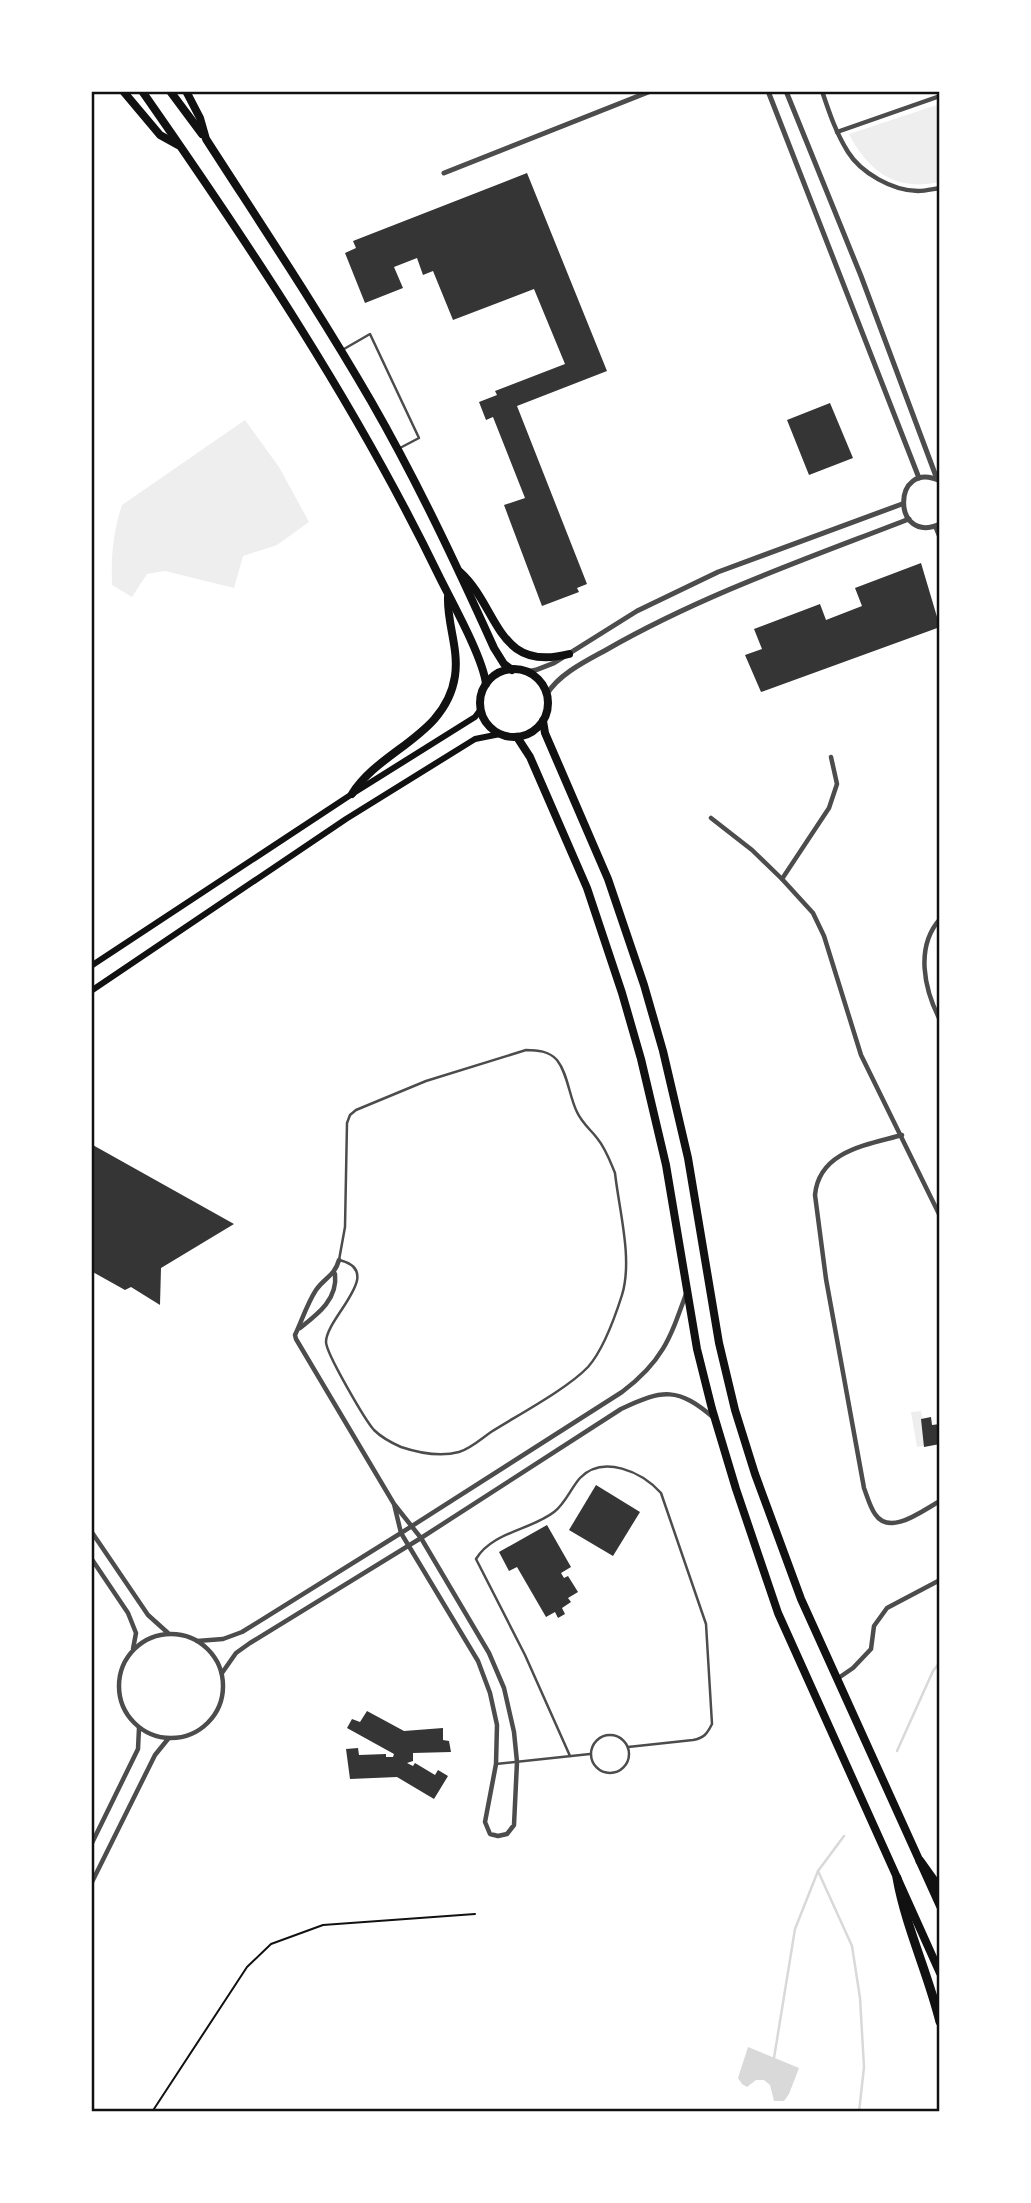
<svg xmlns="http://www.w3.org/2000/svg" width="1031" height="2203" viewBox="0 0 1031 2203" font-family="Roboto,sans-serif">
<rect width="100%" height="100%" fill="#fff"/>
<g fill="#eee">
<path d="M937 105 938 109H940V182C896 192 868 171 849 134Z"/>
<path d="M245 420 279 467 309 522 277 545 243 556 234 588 165 571 147 574 132 597 112 585C111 556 113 532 122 505Z"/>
<polygon points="921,1411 928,1445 917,1447 911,1412"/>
</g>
<polygon fill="#d9d9d9" points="748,2047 799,2068 789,2094 784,2101 774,2101 770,2085 764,2080 756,2080 747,2087 742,2084 738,2078"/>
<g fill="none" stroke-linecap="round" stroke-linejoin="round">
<g stroke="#d9d9d9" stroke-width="2.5">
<polyline points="897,1751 933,1671 940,1662"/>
<polyline points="818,1871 852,1946 860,1998 864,2067 859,2112"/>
<polyline points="774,2058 795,1929 818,1871 844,1836"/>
</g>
</g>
<g fill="#353535">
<polygon points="527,173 607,371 517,406 587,584 577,588 579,592 542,606 504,505 525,498 493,417 486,420 479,402 497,395 495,391 565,364 534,289 453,320 433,271 423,275 417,258 394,267 403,288 365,303 345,253 356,248 353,241"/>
<polygon points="830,403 853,458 809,475 787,420"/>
<polygon points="921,563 940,627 761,692 745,655 762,649 754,629 820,604 826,620 862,606 855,588"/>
<polygon points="91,1144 234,1224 161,1268 160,1305 131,1287 125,1290 91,1271"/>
<polygon points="931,1417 932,1425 940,1424 940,1444 924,1447 921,1419"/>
<polygon points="596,1485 640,1512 613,1556 569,1530"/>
<polygon points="547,1525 571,1567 561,1573 564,1578 568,1576 578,1592 568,1598 571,1602 562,1608 565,1614 558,1618 555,1612 546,1617 517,1567 509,1571 499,1552"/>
<polygon points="367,1711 404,1731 443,1728 443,1740 449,1741 451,1752 413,1753 413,1761 407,1763 413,1766 415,1763 435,1775 438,1770 448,1776 434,1799 397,1777 350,1779 346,1749 358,1748 359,1755 386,1754 386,1757 393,1757 394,1754 347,1728 352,1719 360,1722"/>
</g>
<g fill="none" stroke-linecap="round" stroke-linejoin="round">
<polyline stroke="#111" stroke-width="2" points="152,2112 247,1967 271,1944 323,1925 475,1914"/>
<g stroke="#4c4c4c" stroke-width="2.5">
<polyline points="344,349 370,334 419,438 398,449"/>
<path d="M526 1050C537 1050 549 1051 557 1060 568 1074 569 1096 577 1112 582 1123 590 1129 597 1138 606 1149 610 1161 615 1173 619 1210 633 1259 622 1295 615 1317 604 1349 588 1367 567 1389 518 1415 491 1432 481 1439 470 1449 459 1452 441 1457 419 1453 401 1447 392 1443 381 1437 374 1430 365 1420 326 1353 326 1342 326 1317 387 1271 339 1260L345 1227 347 1123 350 1115 356 1110 426 1081Z"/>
<circle cx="610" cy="1754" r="19"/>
<path d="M570 1756 525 1655 476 1559C492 1532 531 1530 554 1512 565 1504 571 1488 580 1478 603 1454 642 1472 661 1493L706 1624 712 1724C707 1734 704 1738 693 1740L628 1747"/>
<polyline points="496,1764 590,1754"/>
</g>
<g stroke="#4c4c4c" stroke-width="4.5">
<path d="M822 91C829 112 836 133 848 152 861 173 893 191 918 191 925 191 933 189 940 188"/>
<polyline points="837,132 940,96"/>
<polyline points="935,526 940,538"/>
<polyline points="831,757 837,784 829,808 782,879 813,913 824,936 861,1055 940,1216"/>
<polyline points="711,818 752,850 782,879"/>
<path d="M940 919C915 947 924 989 940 1020"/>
<path d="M902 1135C867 1145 819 1151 815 1195L826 1279 864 1488C867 1496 870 1507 875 1514 890 1537 923 1510 940 1501"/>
<path d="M339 1260C334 1277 325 1277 316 1290 307 1304 302 1320 295 1335L296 1339 394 1504 421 1538 489 1653 504 1688 514 1732 517 1762 514 1825 507 1834 498 1836 490 1834 485 1822 496 1764 497 1725 490 1693 478 1661 401 1533 394 1504"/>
<path d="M300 1328C318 1314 338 1299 335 1274"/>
<polyline points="91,1531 148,1615 168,1633"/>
<polyline points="91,1558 128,1613 136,1633 133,1649"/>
<circle cx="171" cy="1686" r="52"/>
<path d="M197 1641 223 1639 242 1632 401 1533 622 1392C662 1362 670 1339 686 1294"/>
<path d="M222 1673 236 1653 250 1643 421 1538 621 1409C663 1389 678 1387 714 1418"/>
<polyline points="837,1679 853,1668 871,1649 874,1626 887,1608 940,1580"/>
<polyline points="91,1845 138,1749 139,1728"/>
<polyline points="91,1884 155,1755 168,1739"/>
</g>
<g stroke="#4c4c4c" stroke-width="5">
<polyline points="768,91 919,478"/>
<polyline points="786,91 861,276 937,479"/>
<polyline points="444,173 651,91"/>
<path d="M940 481C892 458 891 546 940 524"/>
<polyline points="526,672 536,670 554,663 637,611 718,572 902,504"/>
<path d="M547 694C559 674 586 661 606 650 702 595 806 559 909 519"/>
</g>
<g stroke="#111" stroke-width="6">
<polyline points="91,966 352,794 475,717 481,709"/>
<polyline points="91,991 346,819 475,739 500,734"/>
</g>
<g stroke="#111" stroke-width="8">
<polyline points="123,91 160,135 178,145"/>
<path d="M142 91C251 247 357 406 440 578 453 604 483 658 486 684"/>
<polyline points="170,91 202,134"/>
<path d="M186 91 200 118 206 139C262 226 319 311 371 401 417 481 456 564 494 648L504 664 512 670"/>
<path d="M460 572C499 607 496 673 569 654"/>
<circle cx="514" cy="703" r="34"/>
<polyline points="543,721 545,733 608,879 644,985 663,1051 688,1158 719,1343 735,1410 755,1474 801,1599 940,1906"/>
<polyline points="517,737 530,757 587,888 622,993 641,1059 666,1165 697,1349 712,1409 736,1489 778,1613 940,1973"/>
<path d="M352 794C380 749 446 736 455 676 459 648 447 624 448 597"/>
</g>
<g stroke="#111" stroke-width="9">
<polyline points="920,1861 940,1889"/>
<path d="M897 1878C906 1928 928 1973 940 2022"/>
</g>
</g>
<rect width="1031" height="2203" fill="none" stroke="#ffffff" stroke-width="186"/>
<rect x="93" y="93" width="845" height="2017" fill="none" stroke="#111" stroke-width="2.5"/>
</svg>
